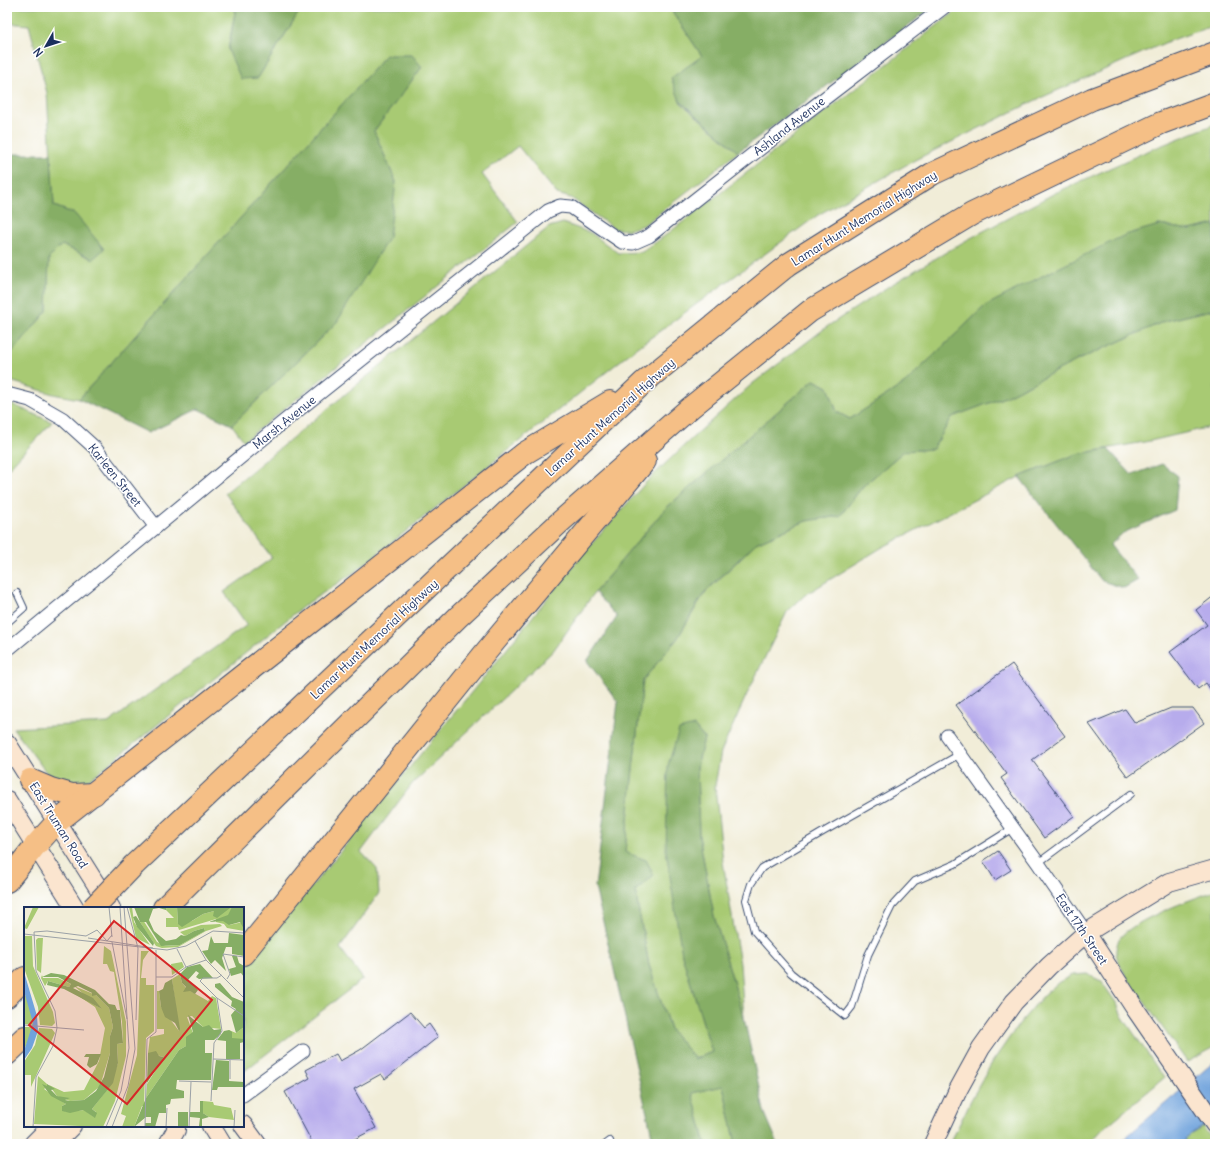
<svg xmlns="http://www.w3.org/2000/svg" width="1222" height="1151" viewBox="0 0 1222 1151" font-family="Delius,sans-serif">
<rect width="100%" height="100%" fill="#fff"/>
<filter id="ink" filterUnits="userSpaceOnUse"><feTurbulence type="fractalNoise" baseFrequency=".025" numOctaves="2"/><feDisplacementMap in="SourceGraphic" scale="8" xChannelSelector="R" yChannelSelector="G"/><feConvolveMatrix kernelMatrix="1 2 1 2 8 2 1 2 1" color-interpolation-filters="sRGB"/></filter>
<filter id="wash" filterUnits="userSpaceOnUse"><feTurbulence type="fractalNoise" baseFrequency=".012" numOctaves="4" result="noise"/><feDisplacementMap in="SourceGraphic" scale="16" xChannelSelector="R" yChannelSelector="G"/><feGaussianBlur stdDeviation="0.9" result="paint"/><feColorMatrix in="noise" values="0 0 0 0 0 0 0 0 0 0 0 0 0 0 0 0 0 1.4 0 .05"/><feComposite in="paint" operator="in"/></filter>
<g filter="url(#wash)">
<rect width="100%" height="100%" fill="#f1edd8"/>
<g fill="#a8ca73" stroke="#627c68">
<polygon points="7,7 236,7 228,50 258,78 302,7 716,7 672,11 702,56 680,102 738,152 644,225 628,230 615,229 571,198 557,194 518,146 482,174 518,222 244,441 232,425 337,322 396,182 374,131 422,67 386,55 79,399 53,394 7,380 7,358 47,311 49,258 62,245 93,259 75,214 54,206 47,93 29,25 7,23"/>
<polygon points="961,7 1215,7 1215,25 1169,41 1036,100 915,160 818,215 634,350 356,571 305,605 99,772 81,785 57,782 46,772 13,728 108,723 247,625 224,592 272,558 225,493 549,227 563,223 591,233 618,253 642,252 666,235"/>
<polygon points="1215,124 1215,224 1190,230 1159,225 985,306 905,383 850,419 837,412 828,387 814,380 665,509 595,592 553,651 412,784 361,852 377,869 379,893 340,948 363,979 243,1072 243,970 498,660 580,557 648,480 690,440 752,384 828,326 889,286 965,241 1055,193 1145,152"/>
<polygon points="1215,309 1215,426 1150,441 1077,454 1019,477 881,548 805,595 787,612 747,694 721,752 715,786 723,862 740,964 744,1018 714,916 699,836 697,767 704,738 694,726 682,955 712,1052 695,1059 670,1029 649,965 635,891 625,852 632,778 643,680 677,639 704,594 756,543 806,521 840,516 863,486 904,451 933,449 952,417 1005,397 1082,358 1165,321"/>
<polygon points="7,402 52,422 7,470"/>
<path d="M1215 891V1047L1187 1062 1128 979C1123 970 1116 961 1116 951 1116 948 1118 941 1119 939 1131 921 1194 898 1215 891Z"/>
<polygon points="1087,974 1101,981 1117,1004 1122,1016 1164,1078 1103,1129 1089,1144 950,1144 971,1100 993,1061 1019,1024 1043,996 1059,982 1073,975"/>
<polygon points="723,1085 736,1144 706,1144 692,1093"/>
<polygon points="1203,1127 1215,1144 1181,1144 1191,1134"/>
</g>
<g fill="#86ae65" stroke="#506e62">
<polygon points="236,7 302,7 258,78 241,79 228,50"/>
<polygon points="716,7 933,7 738,152 680,101 671,78 702,56 672,11"/>
<polygon points="386,55 412,55 422,67 374,131 396,182 389,237 337,322 232,425 198,409 148,433 79,399"/>
<polygon points="7,154 51,154 54,206 75,214 104,249 93,259 62,245 49,258 47,311 7,358"/>
<polygon points="1215,224 1215,309 1165,321 1082,358 1005,397 952,417 933,449 904,451 863,486 840,516 806,521 756,543 704,593 677,639 643,680 632,778 625,852 646,860 654,875 635,891 649,965 670,1029 695,1059 712,1052 682,955 666,850 668,765 679,730 694,726 704,738 697,767 699,836 714,916 744,1018 764,1111 778,1144 736,1144 723,1086 692,1093 706,1144 654,1144 595,887 618,702 587,661 617,617 595,592 665,509 814,380 828,387 837,412 850,419 905,383 985,306 1044,275 1125,235 1159,225 1190,230"/>
<polygon points="1108,449 1132,475 1162,464 1178,476 1175,510 1123,533 1110,545 1138,580 1124,588 1102,581 1019,477 1077,454"/>
</g>
<polygon fill="#70a3dc" stroke="#46699d" points="1215,1061 1215,1118 1191,1134 1181,1144 1118,1144"/>
<g id="blocks">
<g fill="#b7acec">
<polygon points="1215,595 1215,696 1206,683 1198,689 1170,652 1207,625 1196,610"/>
<polygon points="1012,664 1065,736 1032,760 1074,816 1044,838 1001,778 1007,774 956,705"/>
<polygon points="1171,708 1193,708 1204,723 1128,777 1089,724 1125,709 1135,723"/>
<polygon points="998,851 1011,870 995,880 983,861"/>
<polygon points="410,1012 424,1028 429,1024 438,1037 385,1079 381,1074 354,1089 376,1128 345,1144 313,1144 285,1092 310,1078 306,1070 336,1054 340,1061 360,1050"/>
</g>
</g>
</g>
<g filter="url(#ink)">
<use href="#blocks" fill-opacity="0" stroke="#3b4c70" stroke-width="1"/>
<g fill="none" stroke-linecap="round" stroke-linejoin="round">
<defs>
<g id="lane">
<polyline points="7,623 24,608 17,593"/>
<polyline points="960,754 823,832 762,868 751,884 746,900 754,931 791,973 845,1016 852,1007 868,955 892,906 915,881 955,864 1013,828"/>
<polyline points="1038,863 1131,794"/>
<polyline points="606,1144 610,1141 611,1144"/>
</g>
<g id="street">
<polyline points="7,394 30,400 63,419 95,448 156,527"/>
<polyline points="7,650 282,423 548,211 560,206 571,207 622,242 633,243 649,236 795,121 944,7"/>
<polyline points="947,736 1038,863 1086,933"/>
<polyline points="243,1095 303,1051"/>
</g>
<g id="secondary">
<polyline points="7,743 111,908"/>
<polyline points="7,800 75,908"/>
<polyline points="1086,933 1136,1010 1215,1125"/>
<polyline points="243,1125 257,1144"/>
<polyline points="211,1126 222,1144"/>
<polyline points="33,1144 51,1126"/>
<polyline points="54,1144 72,1126"/>
<polyline points="168,1144 176,1130 176,1126"/>
<polyline points="933,1144 958,1090 981,1048 1014,1002 1049,966 1086,933 1169,882 1215,869"/>
</g>
<g id="highway">
<polyline points="30,780 51,789 72,795 94,794"/>
<polyline points="134,865 644,382 789,264 932,174 1092,99 1215,53"/>
<polyline points="7,881 35,846 57,822 525,453 610,402"/>
<polyline points="164,908 458,617 559,523 690,408 810,311 972,214 1161,123 1215,103"/>
<polyline points="243,954 485,653 645,461"/>
<polyline points="7,996 25,978"/>
<polyline points="7,1054 25,1037"/>
</g>
</defs>
<use href="#lane" stroke="#3b4c70" stroke-width="8"/>
<use href="#street" stroke="#3b4c70" stroke-width="15"/>
<use href="#secondary" stroke="#3b4c70" stroke-width="20"/>
<use href="#highway" stroke="#3b4c70" stroke-width="24"/>
<use href="#lane" stroke="#fff" stroke-width="6"/>
<use href="#street" stroke="#fff" stroke-width="13"/>
<use href="#secondary" stroke="#fbe5cf" stroke-width="18"/>
<use href="#highway" stroke="#f5bf86" stroke-width="22"/>
<defs>
<polyline id="highway-bridge" points="93,908 134,865"/>
</defs>
<use href="#highway-bridge" stroke="#3b4c70" stroke-width="24" stroke-linecap="butt"/>
<use href="#highway-bridge" stroke="#f5bf86" stroke-width="22"/>
</g>
</g>
<g text-anchor="middle" dominant-baseline="central" stroke-width="3" stroke-linejoin="round" paint-order="stroke">
<g font-size="12" fill="#1b2f5e" stroke="#fff">
<text transform="translate(789 126) rotate(-38)">Ashland Avenue</text>
<text transform="translate(864 218) rotate(-32)">Lamar Hunt Memorial Highway</text>
<text transform="translate(610 417) rotate(-42)">Lamar Hunt Memorial Highway</text>
<text transform="translate(284 422) rotate(-39)">Marsh Avenue</text>
<text transform="translate(115 475) rotate(51)">Karleen Street</text>
<text transform="translate(374 639) rotate(-43)">Lamar Hunt Memorial Highway</text>
<text transform="translate(59 825) rotate(58)">East Truman Road</text>
<text transform="translate(1082 929) rotate(56)">East 17th Street</text>
</g>
</g>
<g transform="translate(24 907)">
<rect width="220" height="220" fill="#f1edd8"/>
<path d="M9 0H15L3 22 0 21ZM105 0H108L110 15 126 38 112 31ZM143 0H153L154 17 168 14 179 7 190 4V6L193 0H220L205 18 219 15 220 24 203 21 200 17 192 15V12L155 23 154 20H142V11H150L142 3ZM119 13 133 35 141 39 156 38 181 24 180 21 170 24 161 29 156 25 177 18 196 17 198 19 182 24 154 40 138 41 132 39 121 23 116 15ZM0 29H8L9 59 29 105 31 116 28 119 16 118 14 100 0 61ZM14 31H19L17 66 13 63 12 33ZM80 39 87 44 102 115V149L91 194 79 220 10 217 14 169 23 177 24 179 20 182 42 197 38 199 42 205 60 203 70 210 72 205 68 202 86 179 94 156 93 137 99 136 98 115 90 65 86 64 83 57H79ZM117 44H125L119 53 117 71H122V78H130V124L122 131 120 199H118L110 220H98L102 209 97 207 113 148ZM158 55 160 60 148 68 147 57ZM156 67 158 76 163 82 184 94 188 89 192 91 197 122 179 120 168 109 163 110 169 126 162 134V139L155 143 122 191 123 177 140 150 124 146 126 130 140 127V122H133V84H135L137 100 155 124 148 72ZM18 68 19 71H34L47 77 45 80 24 74 21 79 17 71ZM50 79 72 88 85 101 89 120 86 129V146L76 179 60 193 46 194 33 189 25 178 40 185 60 183 75 154 81 121 71 100 50 86 78 102ZM0 84 8 105 9 118 0 117ZM0 120H9L0 144ZM220 120V132H208L205 123 212 126ZM15 121 28 122 31 126 7 180V168H0V155L11 138ZM179 194 189 195 190 198 207 201 210 213 185 210 179 206Z" fill="#a8ca73"/>
<path d="M110 0H143L142 3 135 1 129 2 125 13 130 24 142 34 152 32 157 28 161 29 170 24 180 21 181 24 156 38 137 39 122 15H116ZM153 0H206V1L193 11 189 9 190 4 179 7 158 20 154 17ZM208 0H220V22L216 15 205 18 199 14 185 15 204 8ZM112 9 130 36 129 39 113 20 109 10ZM205 26 220 28V49L208 47V40H202L198 51 202 64 191 53 187 57 178 44 184 43 187 29 190 36H204ZM208 49H213L215 56 220 59V70L217 66 207 69 205 62 212 60ZM176 57 189 71 175 72 172 70 175 66 172 64 164 73 174 83 171 87 166 84 159 85 162 80 158 76 156 67 163 60ZM27 66 40 68 71 83 85 97 91 98 93 103H96L99 136 93 137 94 156 89 176 68 202 73 206 71 211 59 203 46 206 38 204V199L42 197 27 189 18 177 23 179V177L31 182 27 183 33 189 46 191 41 193 46 194 60 193 72 184 80 170 86 146V129L89 120 85 101 72 88 68 89V86L54 79 49 81 69 91 78 102 40 82 23 78 24 74 45 80 47 77 34 70H18ZM148 72 156 122 155 124 151 116 141 110 137 100 135 84 139 82 141 76ZM196 76 208 90 220 95V120L212 126 207 108 212 102 207 99 208 94 191 80V77ZM164 108 179 120 185 118 190 123 197 122V127L190 133H181V146H188L187 173H153L152 182 160 184V191L147 192 146 197 142 198V206H135L131 220H121V216H127V210H122L110 220 122 191 155 143 162 139V130L169 125ZM205 123 208 125V131L220 132V135L216 136V152H202V134L193 133 200 124ZM132 144 135 149 140 150 123 176 124 146ZM62 147H77L73 157 66 161 63 158 65 150H60ZM192 153 205 154V174L220 175V180H194L193 183H188ZM176 194H179V206L185 210 178 212V220H166L175 219 176 211 166 210V205H176ZM154 205H164V220H154Z" fill="#86ae65"/>
<path d="M0 65 13 109 14 124 8 141 0 153V144L9 116 0 84Z" fill="#70a3dc"/>
<path fill="none" stroke="#9ba1a7" stroke-width="1" d="M85 0 88 30M103 0 114 41 112 113M0 27 143 43 162 39 189 24 220 26M64 31 129 41M171 34 182 53 220 91M88 35 103 112M153 42 162 60M198 68 193 71H179L176 74 193 91 220 109M132 70H148L162 60 182 53M203 72 206 67 199 47 220 50M0 118 60 123M189 152 220 153M206 172V153M155 174 187 175M187 194 190 136 198 124 193 91M9 220 12 170 29 139 33 121 31 104 12 64 10 25 23 24 62 29 73 23 83 34 88 28M82 220 97 184 105 141 96 0M88 220 104 179 111 142 100 0M121 220 123 132 132 125V43M142 220 143 201M165 220 167 175M210 220 211 203"/>
<path fill="#d62828" fill-opacity="0.15" stroke="#d62828" stroke-width="2" d="M90 14 188 93 103 197 5 118Z"/>
<rect width="220" height="220" fill="none" stroke="#1b2f5e" stroke-width="2"/>
</g>
<rect width="1222" height="1151" fill="none" stroke="#fff" stroke-width="24"/>
<g transform="translate(46 46) rotate(231)" stroke="#ffffff" stroke-width="3" paint-order="stroke">
<path d="M0-3L7 15L0 10L-7 15Z" fill="#1b2f5e"/>
<text y="-6" font-size="11" font-weight="bold" text-anchor="middle" fill="#1b2f5e">N</text>
</g>
</svg>
